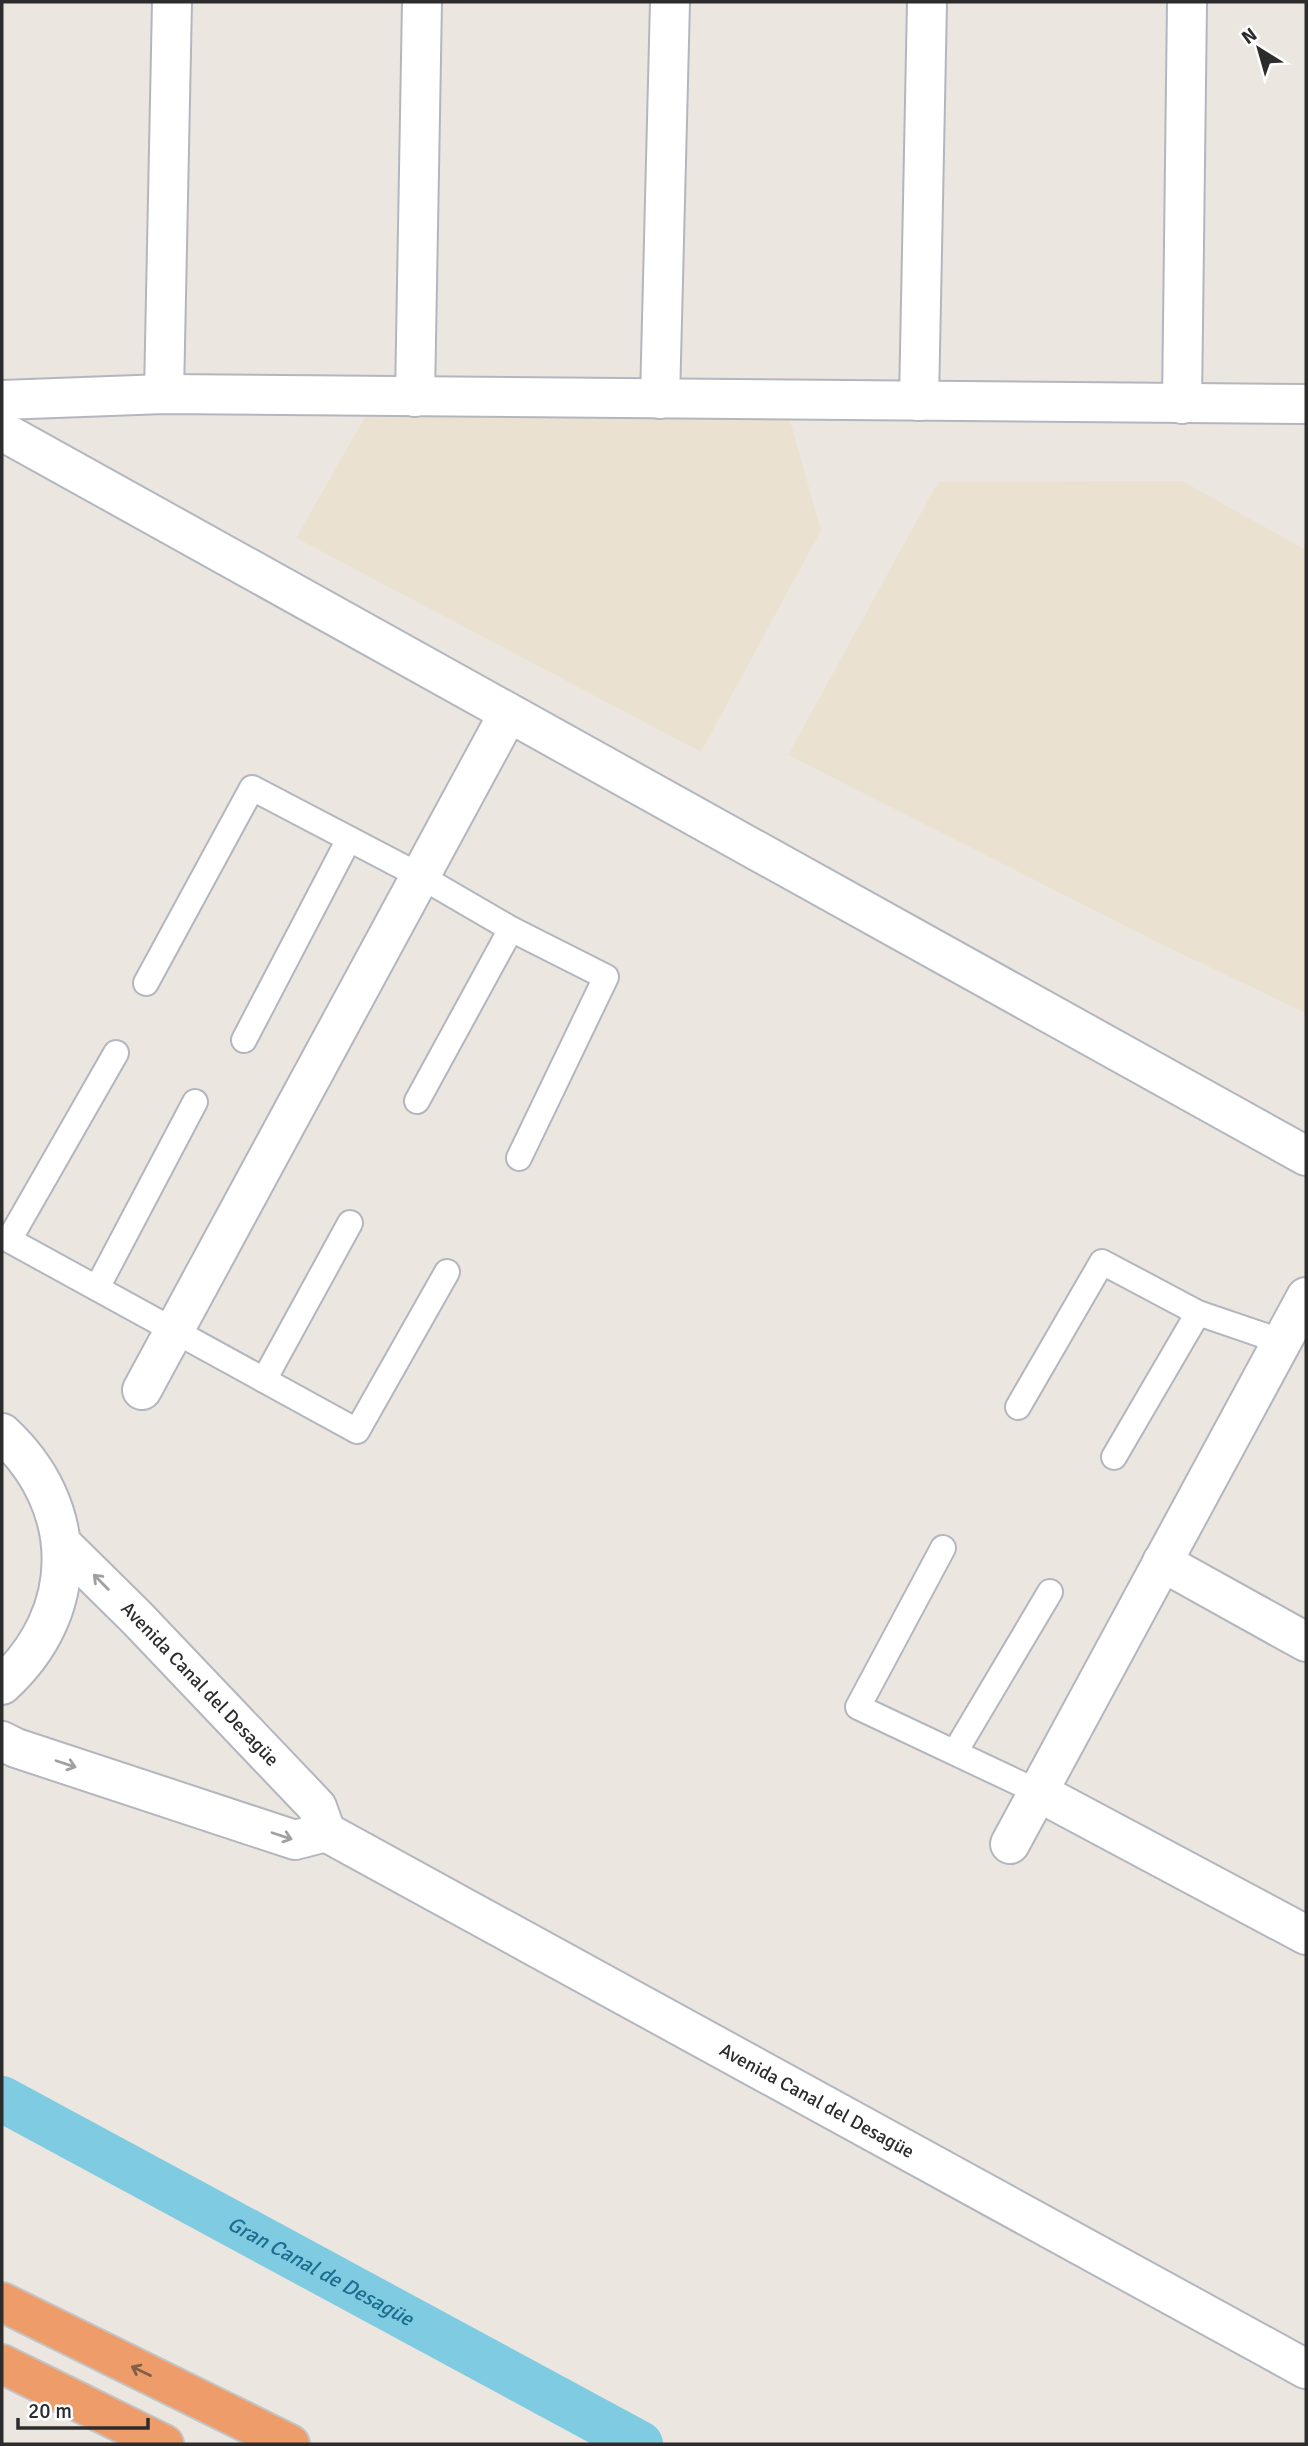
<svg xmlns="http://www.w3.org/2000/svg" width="1308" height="2446" viewBox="0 0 1308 2446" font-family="Signika,sans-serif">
<rect width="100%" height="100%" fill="#ece6e0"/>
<g fill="#ebe1d1">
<polygon points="369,410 789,417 821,530 701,752 296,538"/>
<polygon points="1182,481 1306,550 1306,1013 1165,946 788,755 938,482"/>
</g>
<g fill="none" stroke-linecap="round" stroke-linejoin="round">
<path stroke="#7fcce2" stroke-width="46" id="s1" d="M2 2099 640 2444"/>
<defs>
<g id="lane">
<polyline points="146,983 252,788 420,876 511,929 606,977 519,1158"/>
<polyline points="244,1040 349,839"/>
<polyline points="116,1053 9,1240 357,1431 447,1272"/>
<polyline points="417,1101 511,929"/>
<polyline points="97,1288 195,1102"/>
<polyline points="264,1380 350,1223"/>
<polyline points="1018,1407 1102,1262 1198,1313 1283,1342"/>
<polyline points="1114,1457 1198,1313"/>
<polyline points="943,1548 858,1707 1038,1792"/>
<polyline points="955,1752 1050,1592"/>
</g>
<g id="street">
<polyline points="164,394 172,2"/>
<polyline points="415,397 422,2"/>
<polyline points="660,399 670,2"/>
<polyline points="2,400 164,394 1306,404"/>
<polyline points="919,401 927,2"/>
<polyline points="1182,404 1187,2"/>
<polyline points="2,431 1306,1156"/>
<polyline points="142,1390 508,714"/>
<path d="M2 1433C81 1506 82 1612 2 1685"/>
<path id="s2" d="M61 1543 137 1618 317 1807 326 1832 1306 2369"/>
<polyline points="1162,1562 1306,1642"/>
<polyline points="2,1741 16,1748 295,1840 326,1832"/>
<polyline points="1038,1792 1306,1935"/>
<polyline points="1010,1844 1306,1297"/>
</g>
<g id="highway">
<polyline points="2,2302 290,2444"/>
<polyline points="2,2364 164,2444"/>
</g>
</defs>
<use href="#lane" stroke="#b3b6be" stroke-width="28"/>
<use href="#street" stroke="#b3b6be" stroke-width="42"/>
<use href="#highway" stroke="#c4c4c4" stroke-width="42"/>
<use href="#lane" stroke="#fff" stroke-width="24"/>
<use href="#street" stroke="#fff" stroke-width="38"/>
<use href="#highway" stroke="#ed9c6a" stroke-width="38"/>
</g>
<defs><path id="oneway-shaft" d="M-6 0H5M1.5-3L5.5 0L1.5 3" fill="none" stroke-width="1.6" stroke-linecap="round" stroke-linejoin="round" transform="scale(1.75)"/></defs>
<g stroke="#a0a0a0">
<use href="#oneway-shaft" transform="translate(101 1582) rotate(-135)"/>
<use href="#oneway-shaft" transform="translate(66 1764) rotate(18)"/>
<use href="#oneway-shaft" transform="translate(282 1836) rotate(18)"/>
</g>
<use stroke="#835e48" href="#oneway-shaft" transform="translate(141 2371) rotate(-154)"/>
<g text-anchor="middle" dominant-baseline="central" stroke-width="6" stroke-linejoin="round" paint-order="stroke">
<g font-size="19" fill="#2c2c2c" stroke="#fff">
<text stroke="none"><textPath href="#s2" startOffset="198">Avenida Canal del Desagüe</textPath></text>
<text stroke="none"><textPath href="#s2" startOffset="954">Avenida Canal del Desagüe</textPath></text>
</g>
<g font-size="21" font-style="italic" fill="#1d6d8f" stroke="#fff">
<text stroke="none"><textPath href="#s1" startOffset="362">Gran Canal de Desagüe</textPath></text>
</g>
</g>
<rect width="1308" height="2446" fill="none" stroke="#2c2c2c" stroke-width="7"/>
<g transform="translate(1259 49) rotate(323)" stroke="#ffffff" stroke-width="5" paint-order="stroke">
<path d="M0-5L12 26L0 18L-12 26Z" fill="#2c2c2c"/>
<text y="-10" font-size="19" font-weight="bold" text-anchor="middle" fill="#2c2c2c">N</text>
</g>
<path d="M18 2418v10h130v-10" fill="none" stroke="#2c2c2c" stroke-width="3.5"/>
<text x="28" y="2418" font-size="21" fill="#2c2c2c" stroke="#ffffff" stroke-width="5" paint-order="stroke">20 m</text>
</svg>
